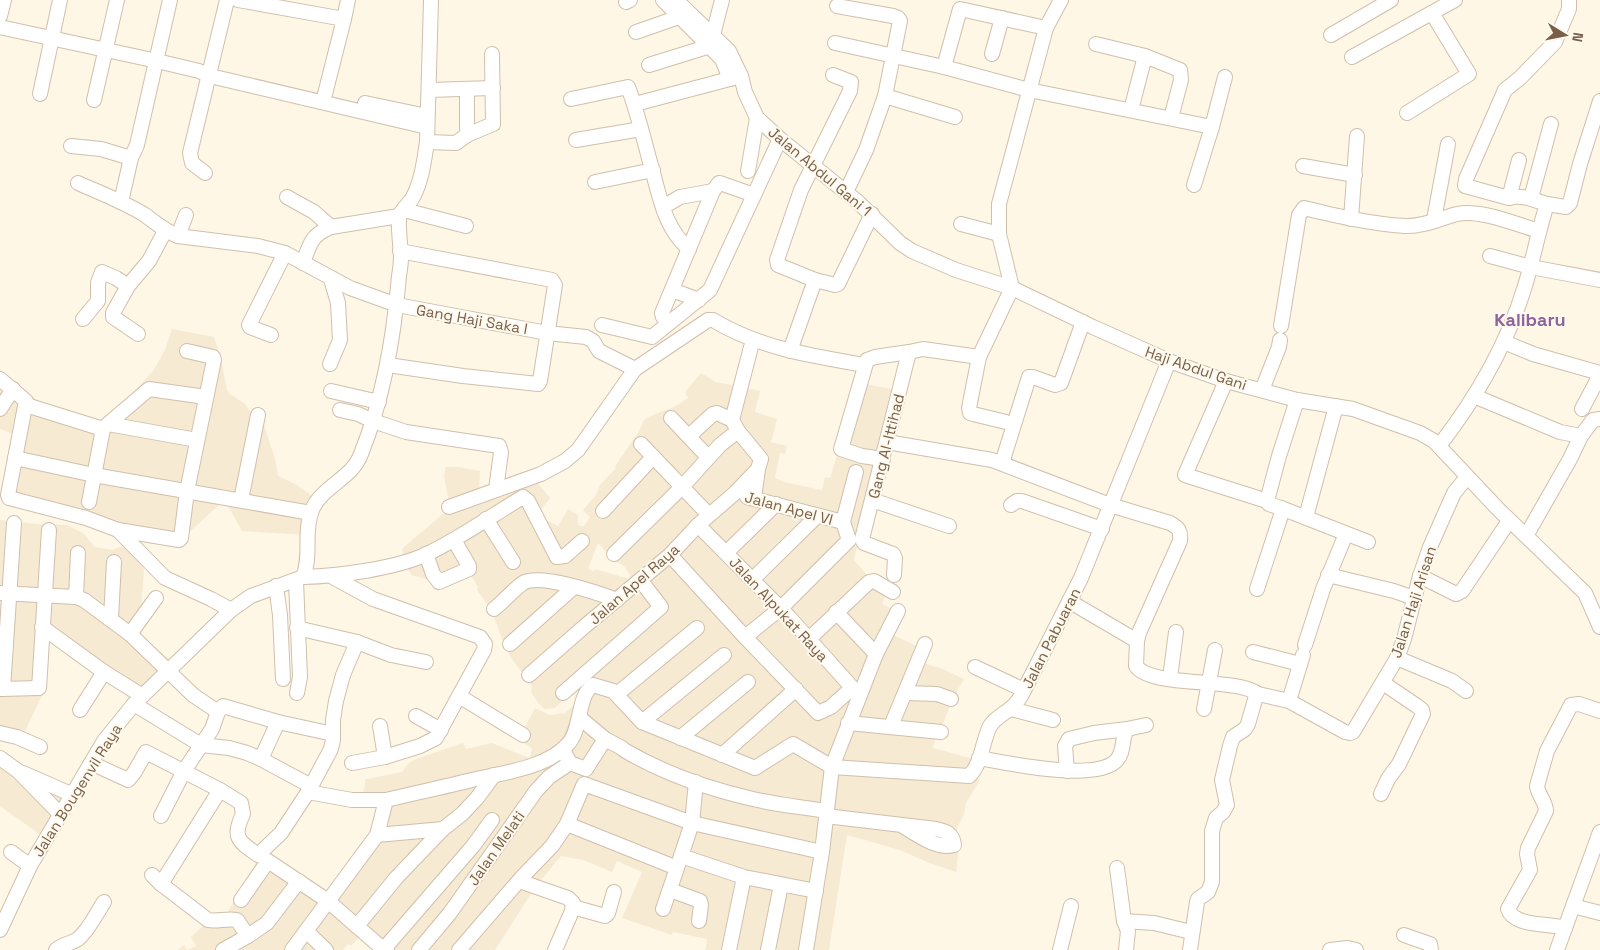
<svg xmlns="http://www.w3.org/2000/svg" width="1600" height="950" viewBox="0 0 1600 950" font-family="'Space Grotesk',sans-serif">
<rect width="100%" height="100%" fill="#fef7e6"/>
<g fill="#f6ead3" fill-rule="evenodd">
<polygon points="172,329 214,337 221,359 227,390 230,394 244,403 250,411 261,416 275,459 278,476 295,484 313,496 305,535 242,531 228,506 220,504 183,538 4,502 16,435 0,429 0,378 42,403 101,423 135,392 141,384 153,371 165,350"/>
<path d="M701 373 716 382 760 391 755 412 777 419 771 442 787 446 785 454 780 453 775 478 784 482 822 490 825 477 830 478 860 383 902 391 859 538 854 560 885 596 882 604 899 612 889 633 925 650 920 662 943 669 964 679 952 700 943 724 936 736 933 748 974 759 968 773 980 780 966 803 964 814 957 828 958 856 956 872 927 862 900 850 847 835 829 950H705L707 939 673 932 672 935 622 918 642 872 617 861 612 872 583 860 561 856 536 886 495 950H376L360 936 351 946 348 944 343 950H178L184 945 187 950 196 946 191 937 208 921 227 913 258 859 326 895 374 828 382 805 363 794 366 779 402 772 409 763 416 759 463 743 466 749 492 743 529 758 530 757 532 748 521 741 523 731 535 708 550 715 565 713 577 702 582 689 575 688 555 708 545 709 539 704 531 692 532 686 511 658 503 642 492 611 477 590 478 587 470 574 439 583 412 575 407 568 346 581 404 556 402 550 404 547 450 508 444 476 446 467H459L480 471 479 497 536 481 550 498 540 511 544 519 558 526 568 509 578 515V523L580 526H584L590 517 583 510 596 495 600 485 616 468 615 466 638 433 644 420 648 417 674 407 688 398 685 392ZM598 543 615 561 624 566 630 575 629 579 595 569 594 571 588 569Z"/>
<polygon points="0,520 37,524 67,525 83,533 95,547 113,550 120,547 129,547 144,569 141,613 136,632 170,660 137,697 48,638 41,697 21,740 0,735"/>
<polygon points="0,755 11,762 72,790 45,838 0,806"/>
</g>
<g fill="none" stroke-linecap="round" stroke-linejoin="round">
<defs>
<g id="minor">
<polyline points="238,0 344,19 323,102"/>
<polyline points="663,0 722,59 730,79"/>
<polyline points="676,0 729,51 741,76 745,92 757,118 780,139 858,202 900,243 912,251 956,270 1012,288 1093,327 1169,361 1226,381 1297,400 1353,409 1420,433 1434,441 1498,509 1585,593 1600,627"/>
<polyline points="626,2 630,0"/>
<polyline points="837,6 893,16 898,18 900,21 885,96 866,150 846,192"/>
<polyline points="0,16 4,0"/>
<polyline points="344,19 348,0"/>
<polyline points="0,27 157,61 199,71 210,76 427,127"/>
<polyline points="636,32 679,17"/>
<polyline points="713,35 722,0"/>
<polyline points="1331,35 1391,0"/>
<polyline points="835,43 944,67 1029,90 1212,127"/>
<polyline points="1096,44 1145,56 1180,70 1181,80 1171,118"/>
<polyline points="992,54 1002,18"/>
<polyline points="1352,57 1455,0"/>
<polyline points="649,65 710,46"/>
<polyline points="944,67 960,9 1046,28"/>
<polyline points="467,89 467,135"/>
<polyline points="429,90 493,88"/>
<polyline points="40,94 60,0"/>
<polyline points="885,96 955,117"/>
<path d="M571 99 628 87C638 113 644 141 652 169 660 198 665 229 689 249"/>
<polyline points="94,100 117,0"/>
<polyline points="365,103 427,116"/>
<polyline points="635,104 741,76"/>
<polyline points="1131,110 1145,56"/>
<polyline points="1407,113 1469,74 1432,13"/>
<polyline points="576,140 641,129"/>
<polyline points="427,142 456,143 467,135 493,124 492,54"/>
<polyline points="71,146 101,149 131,158"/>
<path d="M1519 160 1509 198C1521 194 1534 200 1547 204"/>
<polyline points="1303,166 1355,175"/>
<polyline points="748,171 757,118"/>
<polyline points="205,173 192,163 190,153 227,0"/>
<polyline points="595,182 653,170"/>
<path d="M78 183C100 193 124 202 145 215 156 223 165 231 178 236L258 246 285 253 350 288 397 305 547 333 586 337 593 341 599 351 635 369"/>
<polyline points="1194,185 1212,127 1225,77"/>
<polyline points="287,197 314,212 331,227"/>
<polyline points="1509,198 1465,186 1466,179 1505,90 1520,78 1555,42 1569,9 1569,0"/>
<polyline points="1531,198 1551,124"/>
<polyline points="121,202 131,158 137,145 170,0"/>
<polyline points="663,207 680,197 713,191"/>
<polyline points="404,210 466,226"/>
<polyline points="1351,219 1357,136"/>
<polyline points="1434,220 1448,144"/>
<polyline points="961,224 999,234"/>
<polyline points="178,236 186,215"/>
<polyline points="1490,256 1531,267 1600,280"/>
<path d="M303 263C310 244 311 235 331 227L399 216"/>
<polyline points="815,280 778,265 777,260 801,190 850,91 851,82 833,75"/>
<polyline points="1012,288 999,234 999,204 1046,28 1061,0"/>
<polyline points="672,290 699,300"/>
<polyline points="83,319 98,301 98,283 102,272 116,278 128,286"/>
<polyline points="669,323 663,317 662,313 713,191 719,183 720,183 754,195"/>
<polyline points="602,325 652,337 710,290 780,139"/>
<path d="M1281 326 1299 215 1304 208C1337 216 1371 224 1405 226 1423 227 1441 218 1457 214 1480 209 1515 224 1539 231"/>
<polyline points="138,334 113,317 113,313 128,286 149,261 165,231"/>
<polyline points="271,335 250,327 249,325 285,253"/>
<polyline points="1504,342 1533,354 1600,373"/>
<polyline points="790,351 815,280 835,285 838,284 872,214"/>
<polyline points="330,364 340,340 338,303 331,279"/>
<polyline points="388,365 463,376 538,384 540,381 555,285 552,280 400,251"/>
<polyline points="0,379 26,401 8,495 9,498 86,518 118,530 165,578 211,599 231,610"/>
<polyline points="1226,381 1185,475 1267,501"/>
<polyline points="1262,390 1279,347 1280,340"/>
<polyline points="331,391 379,402"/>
<polyline points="1474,396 1560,432 1581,436"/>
<polyline points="26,405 103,429 108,424 197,440"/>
<polyline points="0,409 13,389"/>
<polyline points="1582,409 1600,375"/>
<polyline points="340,410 358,414 373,421 406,432 499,446 501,452 496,490"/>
<polyline points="671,418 708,457"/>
<polyline points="732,420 751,347"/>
<polyline points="1006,422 973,414 970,413 969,408 979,357 1012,288"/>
<polyline points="108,424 149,389 206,397"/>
<polyline points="689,436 713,414 717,413 732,420 738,431 761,459 758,469 754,498"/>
<path d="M887 442 992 460 1110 505 1170 523C1179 528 1181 531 1180 541L1139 633 1137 641 1136 666C1151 688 1236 677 1258 694"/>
<polyline points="641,444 709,515"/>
<path d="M1439 446C1476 398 1506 347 1524 289 1533 261 1538 232 1547 204L1566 207 1570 203 1580 164 1600 101"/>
<polyline points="15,458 94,475 311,513"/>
<polyline points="883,459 862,456 841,449 867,360 875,357 909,352 923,349 979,357"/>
<polyline points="1002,463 1029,377 1033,377 1055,385 1061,383 1083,322"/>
<polyline points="747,497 843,522"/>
<polyline points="241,500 258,415"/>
<polyline points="872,500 949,526"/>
<polyline points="89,502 103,429"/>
<polyline points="1011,505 1017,501 1022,501 1102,529"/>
<path d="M449 507 541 474 565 461 578 450 635 369 708 320H713C759 348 812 356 865 365"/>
<polyline points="1281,508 1368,542"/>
<polyline points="603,511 653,457"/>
<polyline points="1306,517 1336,406"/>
<polyline points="486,519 513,562"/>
<polyline points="843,522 856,472"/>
<polyline points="698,525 789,617 857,693"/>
<polyline points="118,530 179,540 181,538 187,491 214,360 213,357 187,351"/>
<polyline points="1526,536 1570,459 1581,436 1593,420 1600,419"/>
<polyline points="726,553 776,504"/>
<polyline points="426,554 433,574 439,582 469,569 469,566 454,540"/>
<polyline points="614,554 682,487 720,445 738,431"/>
<polyline points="670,555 745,637 818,713 831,707 852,688"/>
<polyline points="894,575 895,558 893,554 864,543 862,539 909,352"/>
<polyline points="1328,575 1394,591 1414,598"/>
<polyline points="331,576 373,599 480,637 485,644 484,650 436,738 420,746 385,757 352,763"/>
<polyline points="1420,576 1456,594 1462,591 1509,521"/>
<path d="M303 577C339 576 394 569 427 554 460 538 491 516 523 497L528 501 557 557 565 556 582 541"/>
<polyline points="753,579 817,516"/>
<polyline points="296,581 300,677 297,693"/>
<polyline points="276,586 280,615 283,679"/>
<polyline points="1257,589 1282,512 1281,508 1269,504 1267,501 1279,456 1297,400"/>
<polyline points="0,593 76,597 84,600 130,634 193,695 218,712"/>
<polyline points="76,597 78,553"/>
<polyline points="1069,601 1137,641"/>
<path d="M494 609C504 601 513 590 523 583 540 573 598 593 617 600"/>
<polyline points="836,612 876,654"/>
<polyline points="111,618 114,562"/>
<polyline points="42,627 104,672 141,695"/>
<polyline points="297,628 357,642 391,655 426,662"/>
<polyline points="130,634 156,598"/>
<polyline points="745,637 781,608 849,540 843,522"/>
<polyline points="809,639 869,582 874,581 893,592"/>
<polyline points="510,644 574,587"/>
<polyline points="1305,645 1323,589 1346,534"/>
<polyline points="1253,652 1300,664"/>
<polyline points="1397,658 1452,681 1466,691"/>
<polyline points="975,667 1024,690"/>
<polyline points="529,675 585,626 670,555 698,525 735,493 758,469"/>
<polyline points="1170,678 1176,632"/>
<polyline points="0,689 39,688 49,530"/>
<polyline points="3,689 14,523"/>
<polyline points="563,693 661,607 641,581"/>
<polyline points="905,693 937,694 951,699"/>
<polyline points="617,694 697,628"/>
<polyline points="459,696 523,735"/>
<polyline points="1289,701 1303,655"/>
<polyline points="134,704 201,745 229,748 247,753 261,759 311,786"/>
<polyline points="1011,709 1053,720"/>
<polyline points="1204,709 1215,650"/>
<polyline points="80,710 104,672"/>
<polyline points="416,716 441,730"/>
<polyline points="580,718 605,739 622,748"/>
<polyline points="642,722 724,655"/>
<polyline points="848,723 941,732"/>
<polyline points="380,726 385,757"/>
<polyline points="891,726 925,644"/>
<polyline points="0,733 17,737 40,747"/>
<polyline points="680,738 748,682"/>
<path d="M624 750C663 773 709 789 753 799 777 805 802 807 826 811"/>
<polyline points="722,755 796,689"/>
<polyline points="0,758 18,771 61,815"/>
<path d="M979 758C1008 763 1094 782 1116 761 1125 752 1121 739 1127 729L1146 725"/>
<polyline points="261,759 278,722"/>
<path d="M91 763 128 780 134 773 146 752 220 790 241 803 243 814C232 838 238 841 258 855L281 833 308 792 331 749 333 740V720L336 701 343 675 357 642"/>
<polyline points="570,763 586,769 605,739"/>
<polyline points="1067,771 1065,746 1069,739 1094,733 1127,729"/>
<polyline points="23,773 73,795"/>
<polyline points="308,792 352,800 386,800"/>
<polyline points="1381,794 1388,779 1399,764 1423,714 1422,710 1417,706 1383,683"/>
<polyline points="161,816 184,771 212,729 218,712 223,706 278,722 333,734"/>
<path d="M826 816 936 829C945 831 953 833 954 845 936 850 915 833 901 825"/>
<polyline points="567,824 584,784 692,823 822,852"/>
<polyline points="377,835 443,829"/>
<polyline points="11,852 30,866"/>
<polyline points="681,856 744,877 816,891"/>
<polyline points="678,865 692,823 696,782"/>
<polyline points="1117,868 1124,921 1128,931 1126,950"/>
<path d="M152 875 161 884 208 920C217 922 227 918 237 920L248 936"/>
<polyline points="519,881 568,898 573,903 572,911 555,950"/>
<polyline points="161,884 220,790"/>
<polyline points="670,890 700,901 701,905 699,921"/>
<polyline points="241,900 268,861 328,901 383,949 387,950"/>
<polyline points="1573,906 1600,913"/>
<polyline points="573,907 605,916 608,913 614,892"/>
<polyline points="1124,921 1154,923 1191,932"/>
<polyline points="357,926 396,878 443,829 462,814 477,798 494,775"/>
<path d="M1565 928C1549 923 1514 927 1508 909L1530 870 1527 854 1528 848 1546 811C1546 802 1538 795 1537 786L1547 751 1571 705 1579 704 1600 711"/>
<path d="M0 930 30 866 104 741 134 704 231 610 251 596 303 577C312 556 303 532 312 510 322 486 352 479 361 454 384 397 394 337 399 276 400 270 401 263 401 257 401 249 397 221 400 215 402 209 410 203 413 197 422 180 424 161 427 142L431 0"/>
<polyline points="306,931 326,950"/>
<polyline points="1404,935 1430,944 1431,950"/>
<path d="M56 950C62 944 71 944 78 939 89 930 96 914 104 902"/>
<polyline points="223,950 248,936 267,923 299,881"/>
<path d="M292 950 377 835 386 800C415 793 444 787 472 780 502 773 547 768 568 744 582 729 577 696 593 685L613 691 642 722 755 768 793 744 832 767 969 776C982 764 982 742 990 726 995 718 1004 714 1011 708 1015 705 1018 701 1021 696L1081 578 1169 361"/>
<polyline points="383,950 473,846 492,820"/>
<polyline points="419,950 450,913 536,791 549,777 570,763 563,750"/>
<polyline points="459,950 523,876 552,846 567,824 677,868 663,909"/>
<polyline points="729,950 744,877"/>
<polyline points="768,950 781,885"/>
<polyline points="806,950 822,852 832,767 876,654 898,611"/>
<polyline points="1060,950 1071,906"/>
<polyline points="1190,950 1197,902 1198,899 1208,892 1212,882 1212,831 1216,818 1223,812 1227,805 1222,780 1230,746 1233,737 1245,729 1248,724 1256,696 1258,694 1289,701 1345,732 1350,733 1353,732 1397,658 1404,639 1420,576 1430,547 1454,493 1467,477"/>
<polyline points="1330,950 1348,948 1356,950"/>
<polyline points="1557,950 1600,832"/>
</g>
</defs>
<use href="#minor" stroke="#d0bfab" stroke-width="16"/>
<use href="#minor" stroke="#fff" stroke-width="14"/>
</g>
<g text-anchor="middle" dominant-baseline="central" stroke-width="4" stroke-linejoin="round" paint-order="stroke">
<g font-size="15" fill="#795f49" stroke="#fffaed">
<text transform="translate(820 171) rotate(40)">Jalan Abdul Gani 1</text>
<text transform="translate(472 319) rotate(10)">Gang Haji Saka I</text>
<text transform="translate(1196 368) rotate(19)">Haji Abdul Gani</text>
<text transform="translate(886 446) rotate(-76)">Gang Al-Ittihad</text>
<text transform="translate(789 508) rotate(15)">Jalan Apel VI</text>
<text transform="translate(634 584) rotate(-41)">Jalan Apel Raya</text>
<text transform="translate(1413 602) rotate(-72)">Jalan Haji Arisan</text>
<text transform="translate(779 609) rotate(47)">Jalan Alpukat Raya</text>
<text transform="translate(1051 638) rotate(-63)">Jalan Pabuaran</text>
<text transform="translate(77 790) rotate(-58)">Jalan Bougenvil Raya</text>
<text transform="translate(496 848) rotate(-55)">Jalan Melati</text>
</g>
<g font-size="18" font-weight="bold" fill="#8f649c" stroke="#fffaed">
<text x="1530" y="319">Kalibaru</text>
</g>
</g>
<g transform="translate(1565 35) rotate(100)" stroke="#fffaed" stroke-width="4" paint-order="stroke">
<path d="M0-4L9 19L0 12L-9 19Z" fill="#795f49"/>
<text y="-8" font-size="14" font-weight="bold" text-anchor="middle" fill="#795f49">N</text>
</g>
</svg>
